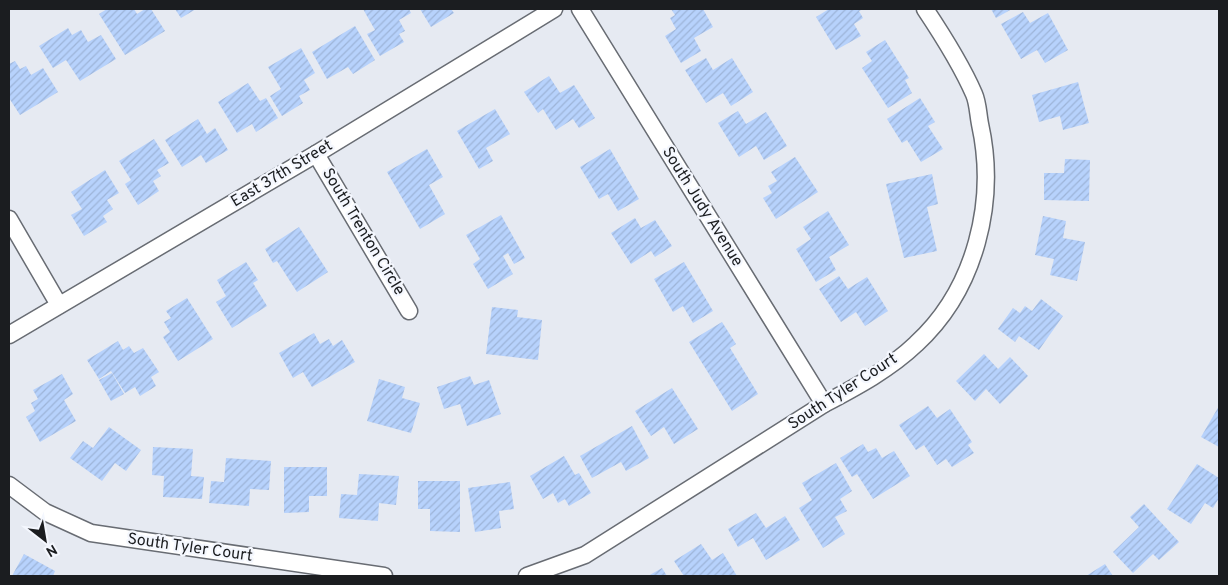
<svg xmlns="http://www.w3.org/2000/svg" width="1228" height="585" viewBox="0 0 1228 585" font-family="Overpass,sans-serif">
<defs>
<pattern id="building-hatch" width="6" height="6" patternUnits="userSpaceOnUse" patternTransform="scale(1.25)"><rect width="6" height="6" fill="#b7d2fc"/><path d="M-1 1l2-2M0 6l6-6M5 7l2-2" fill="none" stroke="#9db4d8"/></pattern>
</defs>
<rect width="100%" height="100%" fill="#e6eaf2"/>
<g fill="url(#building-hatch)">
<polygon points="107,9 134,9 137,14 145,9 151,9 165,31 125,55 99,14"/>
<polygon points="175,9 196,9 181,18"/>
<polygon points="363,9 409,9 411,13 399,20 405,31 399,34 404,42 380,56 367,34 375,30"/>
<polygon points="420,9 451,9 454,13 431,27"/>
<polygon points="671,9 703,9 713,27 694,38 701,51 681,63 665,36 676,29 670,18 675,15"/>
<polygon points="829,9 863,9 859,11 863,18 854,24 861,36 836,50 816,17"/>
<polygon points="991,9 1012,9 996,18"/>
<polygon points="1023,12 1030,23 1048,13 1068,50 1045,63 1037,50 1021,59 1001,24"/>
<polygon points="355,26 375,60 353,74 348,67 327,79 312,52"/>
<polygon points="68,28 72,35 81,30 88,42 101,35 116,59 80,81 66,60 53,68 39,46"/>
<polygon points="885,40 909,78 905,80 912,93 888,108 862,68 872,61 866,52"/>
<polygon points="301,48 315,73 304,80 310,90 299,96 303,103 282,116 270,96 281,89 268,67"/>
<polygon points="706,58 713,70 732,58 753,92 731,106 723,93 706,103 685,70"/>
<polygon points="15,61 20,69 26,66 31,75 43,68 58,92 20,115 9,98 9,64"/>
<polygon points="549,76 560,93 574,85 595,118 579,128 573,119 556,130 543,109 538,113 524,92"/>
<polygon points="1078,82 1089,123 1063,130 1060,116 1039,122 1032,95"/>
<polygon points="248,83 260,101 266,98 278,118 256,132 252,124 237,133 218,102"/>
<polygon points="920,98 935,122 928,126 943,149 921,162 907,140 902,143 887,119"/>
<polygon points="495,109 510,134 486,148 493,161 479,169 457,131"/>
<polygon points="738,111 746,124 766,112 787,146 764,160 756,146 739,157 718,123"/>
<polygon points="198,119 207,134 215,128 228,150 206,163 201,155 182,167 165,140"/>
<polygon points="154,139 169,163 157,170 161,176 153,181 159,191 138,205 125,184 131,180 119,161"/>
<polygon points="427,149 443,177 429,185 445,214 420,229 387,172"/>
<polygon points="610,149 639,199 618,211 608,194 599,199 580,167"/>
<polygon points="795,157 818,192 776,219 763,198 772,193 768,186 777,181 771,172"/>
<polygon points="1065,159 1090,160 1089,201 1044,200 1044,173 1064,173"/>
<polygon points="105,170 119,193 107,200 113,209 103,216 107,222 84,236 71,215 82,209 71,192"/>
<polygon points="932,174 938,204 927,207 937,251 904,258 886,184"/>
<polygon points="828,211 849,245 829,257 836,270 816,282 796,249 811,239 803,227"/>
<polygon points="501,215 525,258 514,264 508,253 503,256 513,274 488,289 473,264 480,259 466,235"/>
<polygon points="1043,216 1066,221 1063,238 1085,242 1077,281 1050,275 1054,259 1035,255"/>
<polygon points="635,218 641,228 655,220 672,246 655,257 651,251 631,264 611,233"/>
<polygon points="299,227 328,272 297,292 277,261 273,263 265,249"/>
<polygon points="246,262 258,280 253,283 267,306 232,328 216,302 226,296 217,280"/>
<polygon points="684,262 713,311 693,323 683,306 673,312 654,279"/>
<polygon points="839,276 848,289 867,277 888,311 865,326 856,312 841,322 819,289"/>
<polygon points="187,298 213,339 178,361 163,337 170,332 164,322 171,318 166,311"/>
<polygon points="1041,299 1063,316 1039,350 1019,336 1015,342 998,329 1013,308 1020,313 1025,306 1032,311"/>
<polygon points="492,307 518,310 517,317 542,320 538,360 486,354"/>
<polygon points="722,322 736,344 730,348 758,394 732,411 689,342"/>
<polygon points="314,333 320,344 329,339 333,346 342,340 355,362 312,387 303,372 293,378 279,353"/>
<polygon points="118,341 123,350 129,346 134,353 143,348 159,372 151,377 156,386 140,396 135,387 125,393 111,371 99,379 87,360"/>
<polygon points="984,354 998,369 1010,357 1028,376 1000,404 986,389 975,401 956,381"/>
<polygon points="112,373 124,394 111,401 99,380"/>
<polygon points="62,374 73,394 64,400 76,421 40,442 26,417 35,411 31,403 38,399 33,390"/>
<polygon points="470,376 474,385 489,380 501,414 467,426 460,404 444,409 437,387"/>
<polygon points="379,379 405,387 402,398 420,403 411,433 367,421"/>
<polygon points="672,388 698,429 674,444 664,427 651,436 635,411"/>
<polygon points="928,406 937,418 950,409 972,442 968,445 974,453 952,467 946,459 937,465 924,445 916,450 899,425"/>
<polygon points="1219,406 1219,447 1201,437"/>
<polygon points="632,426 649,458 626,471 621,462 592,478 580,456"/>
<polygon points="109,427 141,450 126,471 115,463 102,481 70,458 83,441 93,448"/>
<polygon points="863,444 868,452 876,448 882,458 894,451 910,476 873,499 857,474 852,477 840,458"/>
<polygon points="153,447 193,449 191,476 204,477 202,499 163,497 164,476 152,475"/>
<polygon points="564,456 575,475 579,473 591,493 569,506 565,499 558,503 553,493 543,499 530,476"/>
<polygon points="226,458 271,461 269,490 250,489 249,506 209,503 211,481 224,482"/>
<polygon points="836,463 852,491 840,499 847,511 835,517 845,534 823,548 799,508 812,500 802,483"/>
<polygon points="1197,464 1219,478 1219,498 1213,508 1205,503 1191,524 1167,509"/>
<polygon points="284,467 327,467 327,496 309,496 309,512 284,513"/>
<polygon points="359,474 399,476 396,505 379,503 378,521 339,518 341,494 357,495"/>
<polygon points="418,481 460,481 460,532 430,531 430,509 418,509"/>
<polygon points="510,482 514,509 499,511 501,528 475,532 468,488"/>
<polygon points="1144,504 1179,542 1159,560 1153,554 1133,573 1113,552 1139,527 1130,517"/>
<polygon points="756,513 766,528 785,516 800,540 766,560 753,538 738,547 728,529"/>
<polygon points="701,544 712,560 723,553 737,576 684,576 674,561"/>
<polygon points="24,554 55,571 53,576 12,576"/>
<polygon points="1105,564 1113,576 1086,576"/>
<polygon points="662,568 667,576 648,576"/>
</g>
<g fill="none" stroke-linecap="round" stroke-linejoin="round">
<defs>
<g id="minor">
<polyline points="580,9 824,404"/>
<polyline points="316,154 409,311"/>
<polyline points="9,219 59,305"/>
<polyline points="9,335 316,154 554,9"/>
<polyline points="9,485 45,512 91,533 384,576"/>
<path d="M527 576 585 555 824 404C856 387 890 369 916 344 976 289 997 201 980 124 978 114 978 103 974 94 961 64 943 36 925 9"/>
</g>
</defs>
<use href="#minor" stroke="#686c73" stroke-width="19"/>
<use href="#minor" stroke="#fff" stroke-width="16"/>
</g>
<g text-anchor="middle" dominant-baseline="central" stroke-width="4.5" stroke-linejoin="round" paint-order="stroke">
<g font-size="16" fill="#1b1d20" stroke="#f4f7fe">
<text transform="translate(282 174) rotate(-31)">East 37th Street</text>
<text transform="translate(702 207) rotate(58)">South Judy Avenue</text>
<text transform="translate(363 232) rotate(59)">South Trenton Circle</text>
<text transform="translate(843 392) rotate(-33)">South Tyler Court</text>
<text transform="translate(190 548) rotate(8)">South Tyler Court</text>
</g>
</g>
<rect width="1228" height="585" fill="none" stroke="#1b1d20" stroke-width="20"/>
<g transform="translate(45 540) rotate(149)" stroke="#f4f7fe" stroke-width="4" paint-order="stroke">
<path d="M0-4L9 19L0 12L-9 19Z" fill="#1b1d20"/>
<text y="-8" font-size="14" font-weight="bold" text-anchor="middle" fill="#1b1d20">N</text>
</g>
</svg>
